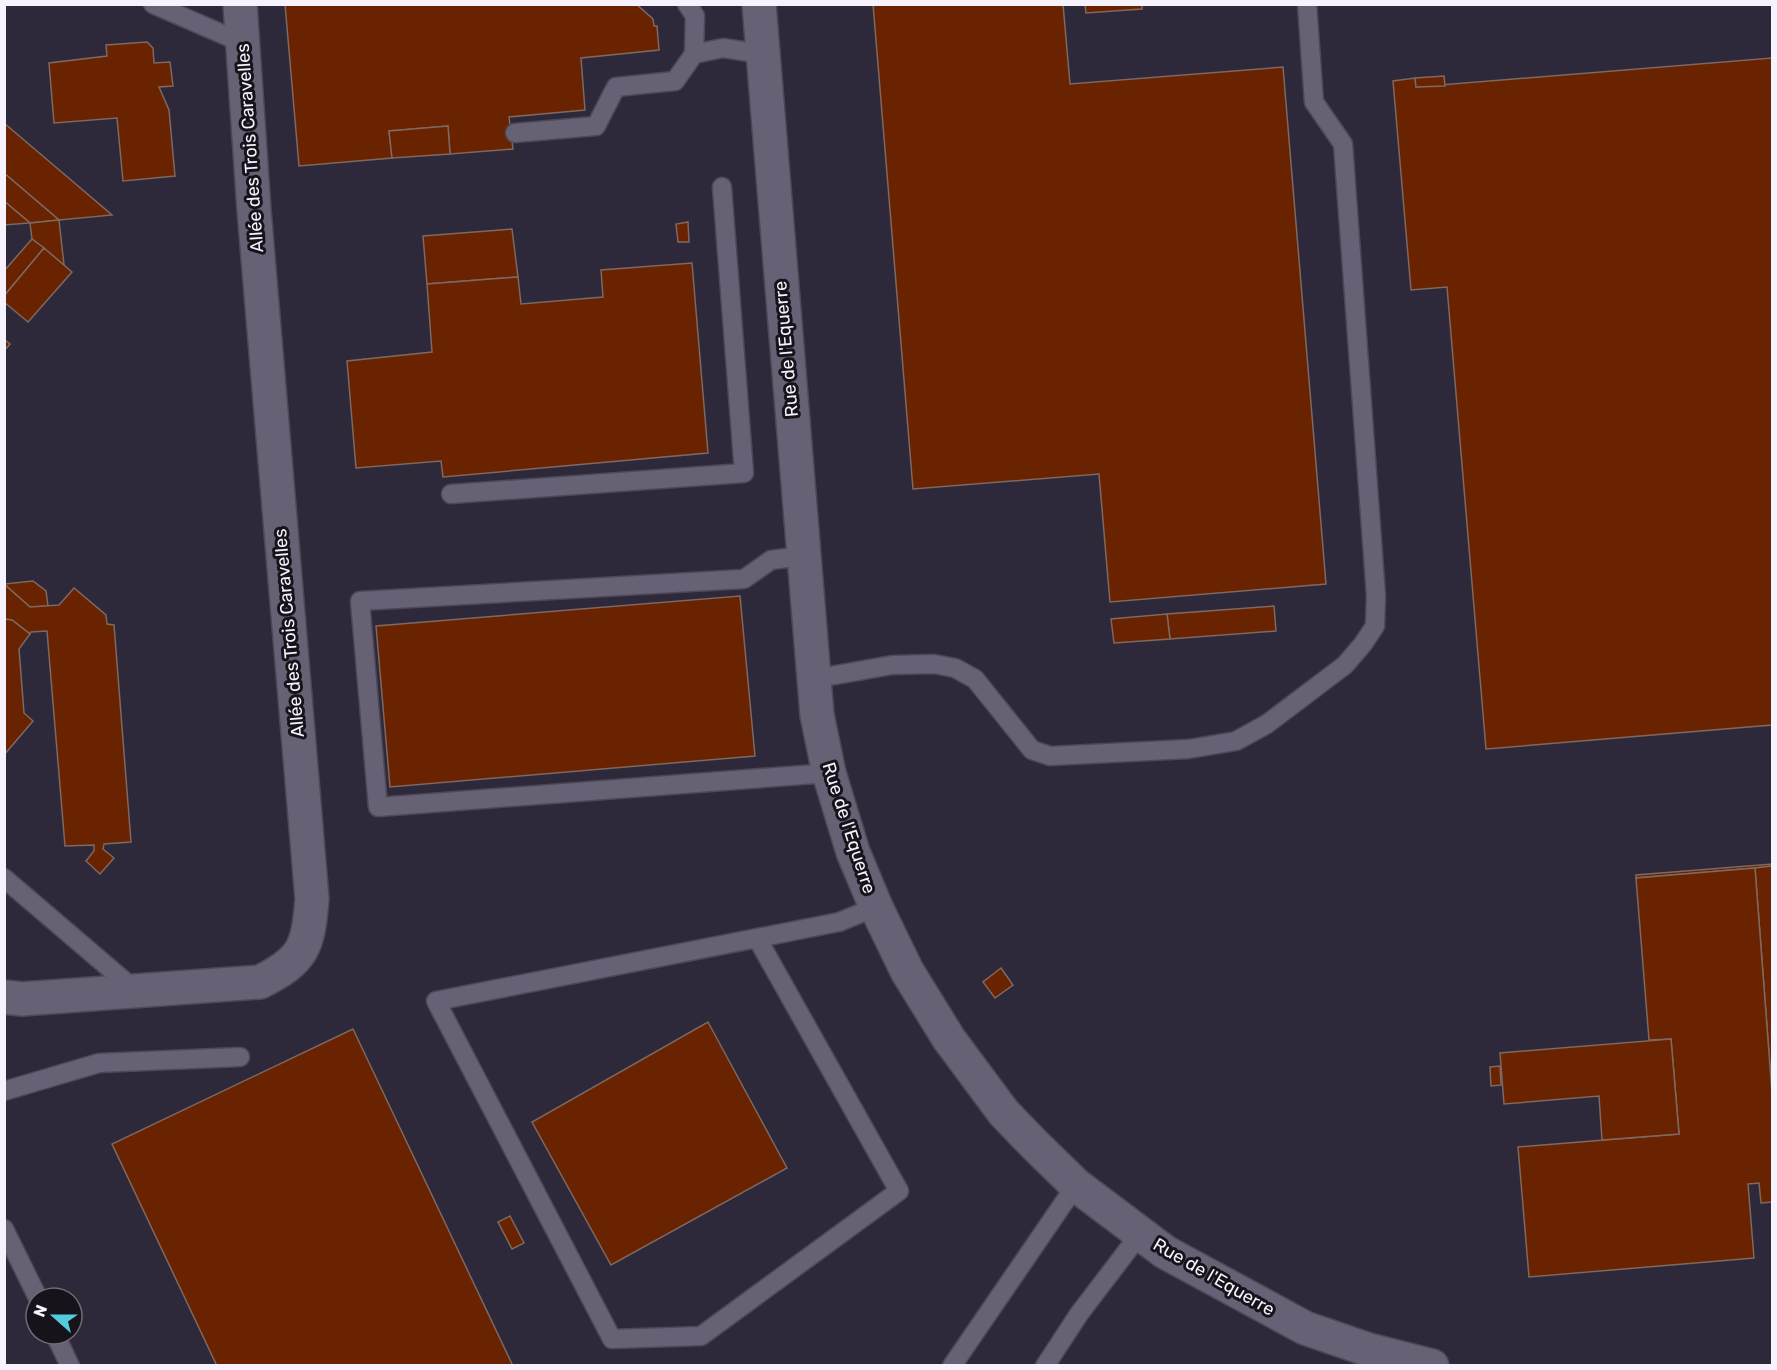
<svg xmlns="http://www.w3.org/2000/svg" width="1777" height="1370" viewBox="0 0 1777 1370" font-family="Rubik,sans-serif">
<rect width="100%" height="100%" fill="#2e293a"/>
<g fill="#692300" stroke="#7e685f" stroke-width="1.5">
<polygon points="285,4 636,4 653,19 654,26 657,26 659,50 581,58 585,110 509,117 513,149 450,154 448,126 389,131 392,158 299,166"/>
<polygon points="873,4 1063,4 1070,84 1283,67 1326,584 1110,602 1099,474 913,489"/>
<polygon points="1085,4 1142,4 1142,9 1086,13"/>
<polygon points="147,42 153,48 154,63 170,62 173,86 159,87 169,110 175,176 123,181 117,118 54,123 49,63 107,56 106,45"/>
<polygon points="1772,58 1772,725 1486,749 1447,287 1411,290 1393,81 1415,78 1416,87"/>
<polygon points="1444,76 1445,86 1416,87 1415,78"/>
<polygon points="4,123 112,215 59,220 4,173"/>
<polygon points="448,126 450,154 392,158 389,131"/>
<polygon points="4,173 59,220 30,223 4,201"/>
<polygon points="4,201 30,223 4,225"/>
<polygon points="59,220 64,265 32,239 30,223"/>
<polygon points="688,222 689,242 678,242 676,224"/>
<polygon points="512,229 518,277 427,284 423,236"/>
<polygon points="32,239 44,248 4,296 4,271"/>
<polygon points="44,248 72,272 28,322 4,302 4,296"/>
<polygon points="692,263 708,453 443,477 441,461 356,468 347,361 432,352 427,284 518,277 521,304 603,297 601,270"/>
<polygon points="4,339 10,344 4,351"/>
<polygon points="33,581 46,591 48,606 30,607 4,584"/>
<polygon points="4,584 30,607 59,605 74,588 106,615 107,624 114,625 131,842 104,844 103,849 114,858 100,874 86,861 94,851 94,845 65,846 47,631 31,632 30,634 12,620 4,619"/>
<polygon points="740,596 755,756 390,787 376,626"/>
<polygon points="1274,606 1276,631 1170,639 1167,614"/>
<polygon points="1167,614 1170,639 1114,643 1111,619"/>
<polygon points="4,619 12,620 30,634 19,649 24,713 33,721 4,755"/>
<polygon points="1772,864 1772,866 1755,868 1636,878 1636,875"/>
<polygon points="1772,866 1772,1093 1755,868"/>
<polygon points="1755,868 1772,1093 1772,1202 1761,1203 1759,1183 1748,1184 1754,1258 1529,1277 1518,1147 1679,1134 1671,1039 1649,1040 1636,878"/>
<polygon points="1001,968 1013,985 995,998 983,982"/>
<polygon points="708,1022 787,1168 611,1265 532,1122"/>
<polygon points="353,1029 513,1366 217,1366 112,1144"/>
<polygon points="1671,1039 1679,1134 1602,1140 1599,1096 1504,1104 1500,1053"/>
<polygon points="1500,1066 1501,1085 1491,1086 1490,1067"/>
<polygon points="510,1216 524,1243 512,1249 498,1222"/>
</g>
<g fill="none" stroke-linecap="round" stroke-linejoin="round">
<defs>
<g id="lane">
<polyline points="153,4 243,43"/>
<polyline points="687,4 695,16 694,54"/>
<polyline points="515,133 596,126 616,87 675,81 694,54 723,48 763,54"/>
<polyline points="451,494 744,473 722,187"/>
<polyline points="803,556 771,560 744,579 360,601 378,807 829,773"/>
<polyline points="813,679 892,665 934,664 955,668 975,679 1032,750 1050,756 1189,749 1236,741 1267,724 1345,665 1363,644 1375,626 1376,596 1343,144 1314,102 1307,4"/>
<polyline points="4,878 135,990"/>
<polyline points="757,938 899,1191 701,1336 612,1339 436,1001 839,922 876,907"/>
<polyline points="4,1091 99,1063 240,1057"/>
<polyline points="4,1229 38,1298"/>
<polyline points="55,1334 70,1366"/>
<polyline points="952,1366 1076,1185"/>
<polyline points="1045,1366 1079,1314 1140,1234"/>
</g>
<g id="street">
<polyline points="759,4 817,715 829,773 853,852 876,907 907,971 949,1039 1004,1113 1035,1145 1076,1185 1165,1252 1305,1328 1369,1350 1432,1366"/>
<path d="M4 997 22 999 260 982C304 960 308 947 312 899L254 210 240 4"/>
</g>
</defs>
<use href="#lane" stroke="#4d4756" stroke-width="21"/>
<use href="#street" stroke="#4d4756" stroke-width="36"/>
<use href="#lane" stroke="#666174" stroke-width="18"/>
<use href="#street" stroke="#666174" stroke-width="33"/>
</g>
<g text-anchor="middle" dominant-baseline="central" stroke-width="6" stroke-linejoin="round" paint-order="stroke">
<g font-size="18" fill="#f6f2fe" stroke="#16131b">
<text transform="translate(250 148) rotate(-94)">Allée des Trois Caravelles</text>
<text transform="translate(786 349) rotate(-95)">Rue de l'Equerre</text>
<text transform="translate(289 633) rotate(-95)">Allée des Trois Caravelles</text>
<text transform="translate(849 828) rotate(72)">Rue de l'Equerre</text>
<text transform="translate(1214 1277) rotate(30)">Rue de l'Equerre</text>
</g>
</g>
<rect width="1777" height="1370" fill="none" stroke="#f6f2fe" stroke-width="12"/>
<g transform="translate(54 1316) rotate(291)"><circle r="28" fill="#16131b" stroke="#706c76" stroke-width="1.5"/>
<path d="M0-4.5L10 22L0 15L-10 22Z" fill="#54cadd"/>
<text y="-9" font-size="16" font-weight="bold" text-anchor="middle" fill="#f6f2fe">N</text>
</g>
</svg>
